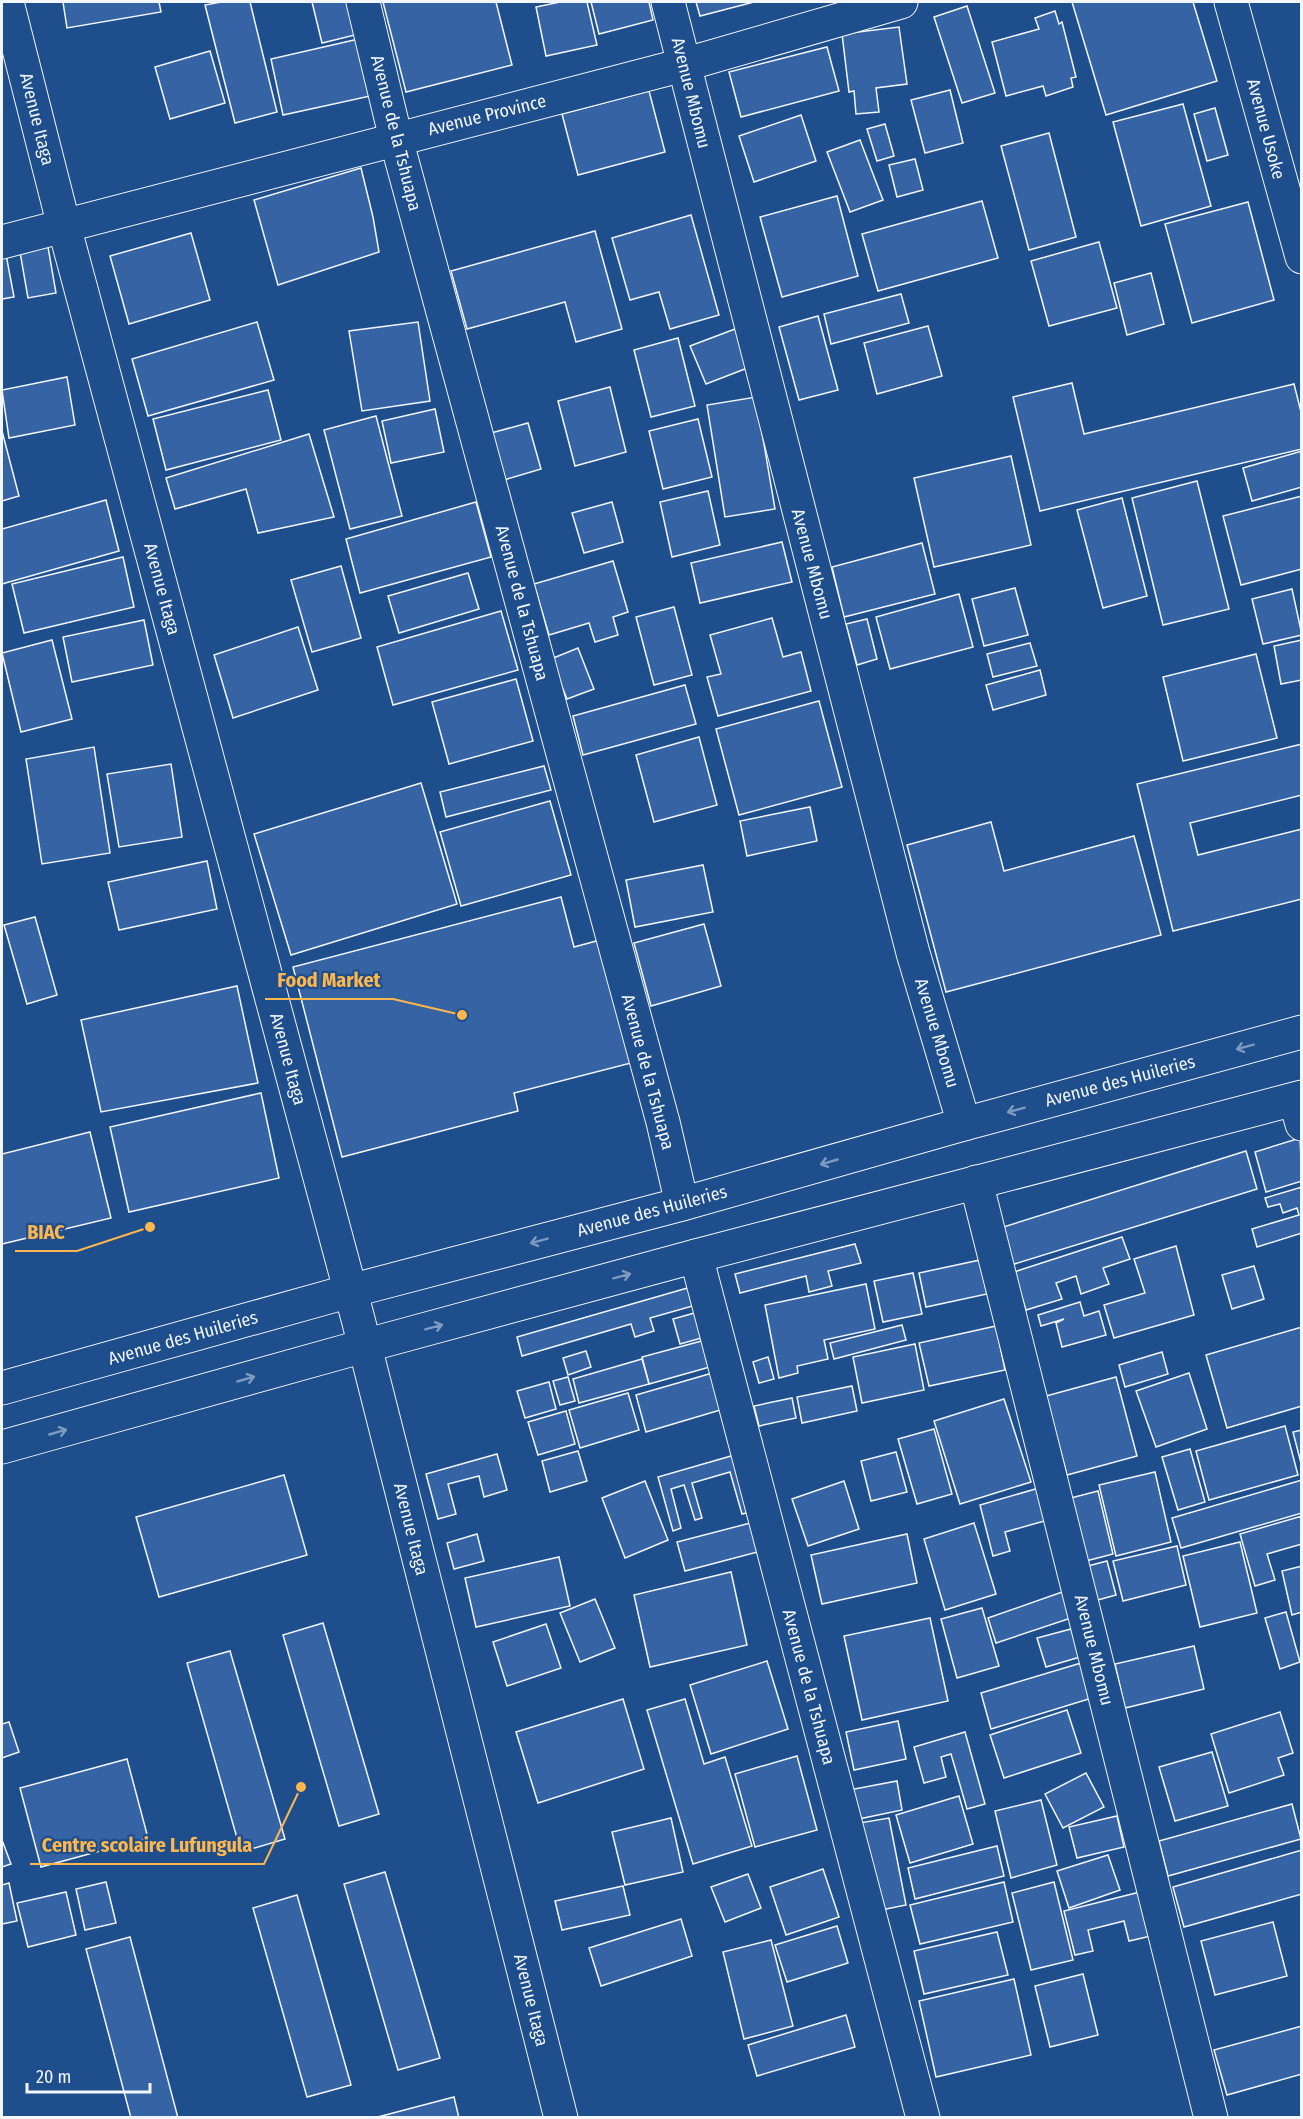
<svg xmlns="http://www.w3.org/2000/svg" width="1303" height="2119" viewBox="0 0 1303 2119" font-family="'Fira Sans Condensed',sans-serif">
<rect width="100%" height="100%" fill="#1f4e8c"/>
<g fill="#3563a3" stroke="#f2f6ff" stroke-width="1.5">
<polygon points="63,2 159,2 161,12 67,28"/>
<polygon points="221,2 250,2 277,112 235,123 205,5"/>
<polygon points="312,2 351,2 359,34 322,43"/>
<polygon points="383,2 496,2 512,65 406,92"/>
<polygon points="560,2 587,2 597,45 546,56 536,7"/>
<polygon points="591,2 649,2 653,20 599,34"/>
<polygon points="696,2 754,2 700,16"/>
<polygon points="1072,2 1193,2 1217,81 1106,115"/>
<polygon points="967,6 995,93 962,103 934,17"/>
<polygon points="1055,11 1059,24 1062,22 1076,77 1071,78 1073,87 1046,96 1043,86 1006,96 992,42 1039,29 1035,18"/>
<polygon points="899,27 907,84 876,88 879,112 856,114 854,91 849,92 842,34"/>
<polygon points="363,38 375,95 283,115 271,59"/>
<polygon points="827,47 839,91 741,117 729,72"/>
<polygon points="210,51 225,103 170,119 155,67"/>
<polygon points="950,90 963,143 925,153 911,100"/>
<polygon points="649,91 665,152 578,175 562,114"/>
<polygon points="1183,104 1211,206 1141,226 1113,122"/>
<polygon points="1215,108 1228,155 1207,161 1194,114"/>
<polygon points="801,115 816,161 754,182 739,136"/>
<polygon points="885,124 894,156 877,161 867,129"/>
<polygon points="1049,133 1076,237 1029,250 1001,146"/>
<polygon points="860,140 883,200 850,212 827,152"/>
<polygon points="915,159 923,190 897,197 889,165"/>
<polygon points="361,168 373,217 379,252 278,285 254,200"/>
<polygon points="837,196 858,276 782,297 760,217"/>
<polygon points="982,201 998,258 878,291 862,234"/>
<polygon points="1248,202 1274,300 1192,323 1165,224"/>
<polygon points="691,215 719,315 670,329 659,292 630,300 612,238"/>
<polygon points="595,231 622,329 576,342 565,302 467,329 451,271"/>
<polygon points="191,233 210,300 129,324 110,256"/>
<polygon points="1099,242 1117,308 1049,326 1031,261"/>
<polygon points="48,247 56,293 28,298 20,252"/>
<polygon points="5,249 14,297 2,299 2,250"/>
<polygon points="1151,273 1164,324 1127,335 1114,283"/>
<polygon points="901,294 909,323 831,344 824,314"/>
<polygon points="818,316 838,390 799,400 779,327"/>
<polygon points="257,322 274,380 148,416 132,359"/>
<polygon points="418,322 430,401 362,411 349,331"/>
<polygon points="928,326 942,376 877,394 864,343"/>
<polygon points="735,329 750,367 706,384 690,346"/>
<polygon points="678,338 695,406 651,417 634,350"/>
<polygon points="67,377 75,425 9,438 2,390"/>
<polygon points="1072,383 1084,434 1294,384 1302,416 1302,449 1040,511 1013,397"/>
<polygon points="610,387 626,452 575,466 558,401"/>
<polygon points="268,390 281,440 166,470 153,419"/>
<polygon points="756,397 775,509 725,517 707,405"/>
<polygon points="435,409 444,452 391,463 382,421"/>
<polygon points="376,416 402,516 350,529 324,430"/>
<polygon points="698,419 712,477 663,489 649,431"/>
<polygon points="528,423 541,469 504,480 491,433"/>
<polygon points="2,431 19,496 2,501"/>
<polygon points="309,434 334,517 258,533 246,489 175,509 166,478"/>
<polygon points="1302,451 1302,487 1252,501 1243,468"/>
<polygon points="1011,456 1031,545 934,567 914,478"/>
<polygon points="1197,481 1229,609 1163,625 1132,498"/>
<polygon points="708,491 720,545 672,557 660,502"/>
<polygon points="1302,496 1302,569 1241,585 1223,516"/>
<polygon points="1122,498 1147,596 1103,608 1077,510"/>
<polygon points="106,500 119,551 2,584 2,529"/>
<polygon points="476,502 491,557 360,593 346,539"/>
<polygon points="612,502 623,542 584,553 572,513"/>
<polygon points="782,542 792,582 700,603 691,563"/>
<polygon points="922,543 935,594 844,617 832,567"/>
<polygon points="123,557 134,607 24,633 12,584"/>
<polygon points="613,561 628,612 613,617 618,635 595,642 589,623 549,635 534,584"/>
<polygon points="341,566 361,638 312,652 291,580"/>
<polygon points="468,573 479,609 399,633 388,596"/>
<polygon points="1015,588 1028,635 984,646 972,599"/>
<polygon points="1292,589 1302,635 1263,644 1252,599"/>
<polygon points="959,594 973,647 890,669 876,617"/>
<polygon points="674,607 692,675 654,685 636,617"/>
<polygon points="501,611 518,670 393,705 377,647"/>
<polygon points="772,618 783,657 801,652 811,691 718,716 707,677 721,674 710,635"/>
<polygon points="867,619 877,659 857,665 846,624"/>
<polygon points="144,620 153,665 72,682 63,637"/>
<polygon points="298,627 318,690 233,718 214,655"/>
<polygon points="52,640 72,719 21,732 2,653"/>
<polygon points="1302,640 1302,680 1281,684 1274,646"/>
<polygon points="1030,643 1037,666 993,677 987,654"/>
<polygon points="578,648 594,689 567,699 551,659"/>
<polygon points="1256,654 1277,738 1183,761 1163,677"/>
<polygon points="1040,670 1046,695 993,710 986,685"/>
<polygon points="516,679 533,741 449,764 432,702"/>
<polygon points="685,685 696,724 583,755 573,716"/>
<polygon points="819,701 842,787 739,815 716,729"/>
<polygon points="699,737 717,805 654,822 636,755"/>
<polygon points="1302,744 1302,795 1190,823 1198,855 1302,829 1302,899 1173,931 1137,784"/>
<polygon points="94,747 110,853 42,864 26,759"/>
<polygon points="171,764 182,837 119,847 107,774"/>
<polygon points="544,766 551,790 446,817 440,792"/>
<polygon points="421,783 457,904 291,955 254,834"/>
<polygon points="550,801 571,875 461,906 440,832"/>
<polygon points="810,807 817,841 747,856 740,821"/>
<polygon points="991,822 1004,871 1134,836 1161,935 946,992 907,845"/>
<polygon points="207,861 217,909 119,930 108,882"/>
<polygon points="703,865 713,912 635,927 626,880"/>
<polygon points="561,897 574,947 600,940 631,1063 514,1093 518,1111 342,1157 293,967"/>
<polygon points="35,917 57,995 27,1004 4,925"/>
<polygon points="704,924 721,986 651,1006 634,943"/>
<polygon points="237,986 258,1083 101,1112 81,1020"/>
<polygon points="261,1093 279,1178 129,1212 110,1127"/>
<polygon points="90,1132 111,1218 2,1244 2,1154"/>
<polygon points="1300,1138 1302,1181 1266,1192 1255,1152"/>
<polygon points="1246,1151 1257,1189 1008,1266 997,1229"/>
<polygon points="1302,1187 1302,1233 1257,1247 1252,1229 1299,1215 1297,1208 1283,1213 1280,1204 1268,1207 1265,1198"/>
<polygon points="1122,1237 1130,1259 1103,1268 1109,1284 1081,1294 1076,1276 1056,1283 1062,1299 1026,1310 1014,1272"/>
<polygon points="855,1244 861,1263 828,1271 832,1286 809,1292 806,1276 740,1293 735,1274"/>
<polygon points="1176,1246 1194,1315 1114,1338 1104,1305 1145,1293 1134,1259"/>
<polygon points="980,1260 987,1294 926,1307 919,1273"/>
<polygon points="1254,1266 1264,1299 1232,1309 1222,1275"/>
<polygon points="913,1273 922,1314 883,1322 874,1281"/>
<polygon points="866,1284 875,1329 824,1340 828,1359 797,1366 798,1373 779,1378 765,1305"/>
<polygon points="691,1287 696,1305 650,1318 654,1331 635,1337 631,1324 522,1356 517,1337"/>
<polygon points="1080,1302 1084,1316 1099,1311 1106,1335 1062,1347 1056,1323 1064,1319 1041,1326 1038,1315"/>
<polygon points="698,1312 705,1337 680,1344 673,1319"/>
<polygon points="902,1325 906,1340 834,1359 830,1343"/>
<polygon points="996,1326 1005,1370 929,1386 919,1343"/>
<polygon points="1302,1327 1302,1406 1227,1428 1206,1355"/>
<polygon points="709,1339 717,1365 649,1384 642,1357"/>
<polygon points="915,1344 924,1390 862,1403 853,1357"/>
<polygon points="586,1351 591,1367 568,1375 563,1358"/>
<polygon points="1162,1352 1168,1374 1125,1387 1119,1365"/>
<polygon points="768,1357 774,1379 759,1383 753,1362"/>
<polygon points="642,1359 649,1384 579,1403 573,1379"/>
<polygon points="716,1372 727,1408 646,1432 636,1395"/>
<polygon points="1189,1373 1207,1429 1156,1447 1136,1391"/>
<polygon points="568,1377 575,1401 560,1405 553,1381"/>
<polygon points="1116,1377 1137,1456 1067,1475 1046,1396"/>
<polygon points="549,1382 556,1409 525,1418 517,1391"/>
<polygon points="852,1386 857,1411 802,1423 797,1397"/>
<polygon points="628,1393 639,1430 580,1448 569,1410"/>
<polygon points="792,1398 796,1418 759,1426 754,1406"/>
<polygon points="1004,1399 1031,1482 960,1504 934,1421"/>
<polygon points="566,1411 575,1444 538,1455 528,1422"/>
<polygon points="1285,1426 1298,1475 1209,1500 1196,1451"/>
<polygon points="934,1429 952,1494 917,1504 898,1439"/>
<polygon points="1302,1430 1302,1467 1293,1432"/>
<polygon points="1190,1449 1205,1502 1178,1510 1162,1457"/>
<polygon points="578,1451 587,1481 550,1492 542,1461"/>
<polygon points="896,1452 907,1492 871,1501 861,1461"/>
<polygon points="497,1454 507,1490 484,1497 479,1476 448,1484 456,1514 438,1519 426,1474"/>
<polygon points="738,1454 754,1511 742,1514 730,1472 692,1483 702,1518 695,1520 684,1485 671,1489 681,1528 673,1531 658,1477"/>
<polygon points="1155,1472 1171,1542 1116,1556 1099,1485"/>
<polygon points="284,1475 307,1555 159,1597 136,1517"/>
<polygon points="1302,1480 1302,1513 1181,1548 1172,1518"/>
<polygon points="645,1481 668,1540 625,1558 602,1498"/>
<polygon points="844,1481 859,1529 808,1546 792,1499"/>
<polygon points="1039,1488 1048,1520 1005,1532 1010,1551 993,1556 980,1505"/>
<polygon points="1098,1491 1113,1554 1082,1562 1067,1499"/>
<polygon points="1302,1516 1302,1544 1267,1554 1275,1580 1255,1586 1240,1534"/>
<polygon points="762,1520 769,1549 685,1571 677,1542"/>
<polygon points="974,1523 996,1594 945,1610 924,1539"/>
<polygon points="477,1534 484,1561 454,1569 447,1543"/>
<polygon points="907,1534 917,1583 822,1604 811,1555"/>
<polygon points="1240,1542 1257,1613 1200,1627 1183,1556"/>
<polygon points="1177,1546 1186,1585 1123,1601 1113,1561"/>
<polygon points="559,1557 570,1606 476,1627 465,1578"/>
<polygon points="1107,1561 1116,1595 1094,1601 1084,1567"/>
<polygon points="1302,1566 1302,1612 1292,1615 1282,1571"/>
<polygon points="731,1572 747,1645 650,1667 634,1595"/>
<polygon points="1065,1591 1074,1617 996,1643 988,1618"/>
<polygon points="595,1599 615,1648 580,1662 560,1613"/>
<polygon points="982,1608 999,1666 957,1678 941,1619"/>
<polygon points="1286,1612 1300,1662 1280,1669 1265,1618"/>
<polygon points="930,1618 948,1701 862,1720 844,1636"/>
<polygon points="323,1623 379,1814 339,1826 283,1635"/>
<polygon points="546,1624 561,1668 507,1686 493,1642"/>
<polygon points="1071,1629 1080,1657 1046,1667 1037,1638"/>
<polygon points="1194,1646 1204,1689 1125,1708 1115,1664"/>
<polygon points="230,1651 285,1839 241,1852 187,1663"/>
<polygon points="767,1661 788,1729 711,1754 690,1685"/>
<polygon points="1081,1663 1092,1698 991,1729 981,1693"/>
<polygon points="623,1699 644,1769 538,1803 516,1732"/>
<polygon points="685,1699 704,1764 725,1757 752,1846 693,1864 647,1710"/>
<polygon points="1067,1710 1081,1753 1004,1778 990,1735"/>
<polygon points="1280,1712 1293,1753 1278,1758 1284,1775 1229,1793 1211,1734"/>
<polygon points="898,1721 906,1759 854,1770 846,1732"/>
<polygon points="9,1722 19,1752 2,1758 2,1724"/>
<polygon points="965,1732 985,1804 967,1809 951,1754 941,1757 946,1777 924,1783 914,1747"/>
<polygon points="1212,1752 1228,1806 1175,1821 1159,1767"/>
<polygon points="797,1756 817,1830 755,1847 735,1774"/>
<polygon points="127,1759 148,1838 41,1867 20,1788"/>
<polygon points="1086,1773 1104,1807 1063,1828 1045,1794"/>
<polygon points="897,1781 902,1810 854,1820 849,1790"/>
<polygon points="959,1796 973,1844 910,1863 896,1815"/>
<polygon points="1041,1800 1057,1865 1011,1878 995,1811"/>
<polygon points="1292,1804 1301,1839 1168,1876 1159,1841"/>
<polygon points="1117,1816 1124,1847 1077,1858 1069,1827"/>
<polygon points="671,1818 683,1872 625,1885 612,1832"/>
<polygon points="889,1818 906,1905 876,1911 859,1823"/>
<polygon points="2,1840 11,1864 2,1867"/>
<polygon points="997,1846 1004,1876 915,1899 908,1868"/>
<polygon points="1302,1850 1302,1894 1184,1927 1173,1887"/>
<polygon points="1108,1855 1120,1890 1069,1908 1057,1871"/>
<polygon points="823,1869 839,1917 786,1935 770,1887"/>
<polygon points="385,1872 440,2058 398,2070 344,1884"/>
<polygon points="748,1874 761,1908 725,1922 711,1887"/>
<polygon points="106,1882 116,1923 85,1930 76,1889"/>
<polygon points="1004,1882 1013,1922 920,1944 910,1905"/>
<polygon points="1054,1882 1073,1960 1031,1970 1012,1893"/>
<polygon points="9,1883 17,1921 2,1924 2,1885"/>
<polygon points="623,1886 630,1915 562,1930 555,1901"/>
<polygon points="66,1892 76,1935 28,1947 17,1903"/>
<polygon points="1140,1892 1151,1936 1129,1941 1124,1921 1088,1930 1093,1951 1075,1955 1064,1911"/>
<polygon points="297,1895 351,2085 307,2097 253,1908"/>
<polygon points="681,1919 692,1956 601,1986 589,1948"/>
<polygon points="1273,1922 1287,1976 1215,1995 1201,1941"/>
<polygon points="837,1926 848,1963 787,1982 775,1945"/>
<polygon points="997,1932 1008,1975 924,1994 914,1951"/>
<polygon points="130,1937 178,2118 131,2118 86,1949"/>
<polygon points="771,1940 793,2026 744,2039 723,1952"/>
<polygon points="1083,1974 1098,2035 1050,2047 1035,1986"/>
<polygon points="1014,1979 1031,2055 936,2077 919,2001"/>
<polygon points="846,2015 855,2047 757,2076 748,2045"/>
<polygon points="1302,2026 1302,2074 1227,2095 1214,2050"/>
<polygon points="454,2097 459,2118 374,2118"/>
</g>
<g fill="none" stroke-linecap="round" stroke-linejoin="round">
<defs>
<g id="street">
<polyline points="363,2 396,139 663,1122 682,1204"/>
<polyline points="668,2 913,953 964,1124"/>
<polyline points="1231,2 1302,257"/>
<polyline points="2,242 683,65 901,2"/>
<polyline points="1295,1099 1302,1124"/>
<polyline points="976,1182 1211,2118"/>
<polyline points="696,1256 923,2118"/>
</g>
<g id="secondary">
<polyline points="7,2 64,226 358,1319 561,2118"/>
<polyline points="2,1388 350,1291 682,1204 964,1124 1302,1032"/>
<polyline points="2,1447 364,1346 696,1256 1302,1097"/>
</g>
</defs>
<use href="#street" stroke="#f2f6ff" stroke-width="35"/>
<use href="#secondary" stroke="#f2f6ff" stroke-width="35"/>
<use href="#street" stroke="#1f4e8c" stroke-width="33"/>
<use href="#secondary" stroke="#1f4e8c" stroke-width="33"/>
</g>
<defs><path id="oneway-shaft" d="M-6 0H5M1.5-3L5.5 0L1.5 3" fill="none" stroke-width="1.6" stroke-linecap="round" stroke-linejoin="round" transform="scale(1.5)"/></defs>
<g stroke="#7e9ac0">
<use href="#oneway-shaft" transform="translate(1245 1047) rotate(165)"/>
<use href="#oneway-shaft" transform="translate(1016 1110) rotate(165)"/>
<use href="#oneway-shaft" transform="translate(829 1162) rotate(164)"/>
<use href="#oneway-shaft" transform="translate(539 1241) rotate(165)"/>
<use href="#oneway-shaft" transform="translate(622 1276) rotate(-15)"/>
<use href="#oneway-shaft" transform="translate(434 1327) rotate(-15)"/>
<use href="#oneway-shaft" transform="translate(246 1379) rotate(-16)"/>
<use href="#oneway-shaft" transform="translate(58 1432) rotate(-16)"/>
</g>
<g text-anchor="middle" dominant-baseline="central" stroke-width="4.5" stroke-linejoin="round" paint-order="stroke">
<g font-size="18" fill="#f2f6ff" stroke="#1f4e8c">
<text transform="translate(691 93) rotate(76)">Avenue Mbomu</text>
<text transform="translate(487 115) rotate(-14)">Avenue Province</text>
<text transform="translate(37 119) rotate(76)">Avenue Itaga</text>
<text transform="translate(1266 129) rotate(75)">Avenue Usoke</text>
<text transform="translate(396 133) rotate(76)">Avenue de la Tshuapa</text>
<text transform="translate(812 564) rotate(75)">Avenue Mbomu</text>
<text transform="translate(162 589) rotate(75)">Avenue Itaga</text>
<text transform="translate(522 603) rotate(75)">Avenue de la Tshuapa</text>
<text transform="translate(937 1033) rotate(73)">Avenue Mbomu</text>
<text transform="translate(288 1059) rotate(75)">Avenue Itaga</text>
<text transform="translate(648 1072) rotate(75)">Avenue de la Tshuapa</text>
<text transform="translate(1120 1081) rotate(-15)">Avenue des Huileries</text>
<text transform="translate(652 1211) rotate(-15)">Avenue des Huileries</text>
<text transform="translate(183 1338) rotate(-16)">Avenue des Huileries</text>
<text transform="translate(411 1529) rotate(76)">Avenue Itaga</text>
<text transform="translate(1094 1650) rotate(76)">Avenue Mbomu</text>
<text transform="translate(809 1687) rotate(75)">Avenue de la Tshuapa</text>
<text transform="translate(531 2000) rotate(76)">Avenue Itaga</text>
</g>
</g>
<path fill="none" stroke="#ffb74d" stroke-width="2" d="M462 1015L393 999H265M150 1227L77 1251H15M301 1787L264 1864H30"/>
<g fill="#ffb74d" stroke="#1f4e8c" stroke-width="2">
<circle cx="462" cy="1015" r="6"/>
<circle cx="150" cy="1227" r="6"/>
<circle cx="301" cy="1787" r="6"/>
</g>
<g font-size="20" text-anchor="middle" font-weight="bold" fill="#ffb74d" stroke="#1f4e8c" stroke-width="4.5" stroke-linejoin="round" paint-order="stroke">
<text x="329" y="987">Food Market</text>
<text x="46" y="1239">BIAC</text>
<text x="147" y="1852">Centre scolaire Lufungula</text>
</g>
<rect width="1303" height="2119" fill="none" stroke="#f2f6ff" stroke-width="6"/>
<path d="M27 2083v9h123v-9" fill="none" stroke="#f2f6ff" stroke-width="3"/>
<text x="36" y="2083" font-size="18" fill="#f2f6ff" stroke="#1f4e8c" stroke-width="4.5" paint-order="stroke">20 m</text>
</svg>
